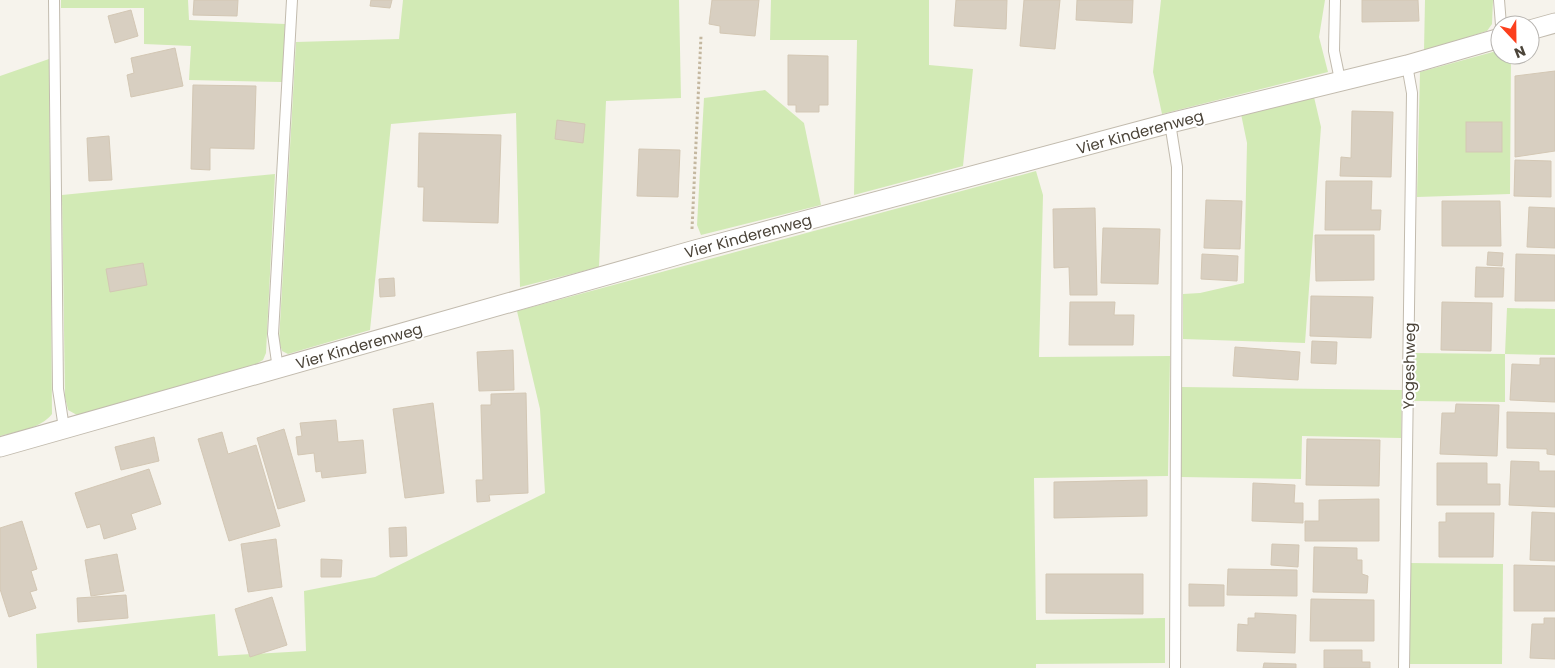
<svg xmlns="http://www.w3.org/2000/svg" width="1555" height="668" viewBox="0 0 1555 668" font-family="Poppins,sans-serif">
<rect width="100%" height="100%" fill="#f6f3ec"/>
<g fill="#d2eab5">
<polygon points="61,0 188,0 189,20 285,24 282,82 189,80 191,46 144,44 144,8 61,8"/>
<polygon points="403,0 679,0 681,98 606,101 599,267 520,287 516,113 391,124 370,330 288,354 282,351 279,341 296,42 399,39"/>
<polygon points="771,0 929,0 929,65 973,69 963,166 854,195 857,40 770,40"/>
<polygon points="1161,0 1325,0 1319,37 1328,72 1162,114 1153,72"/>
<polygon points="1425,0 1493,0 1492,24 1487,31 1424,51"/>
<polygon points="1500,50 1500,55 1511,55 1510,194 1417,197 1420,72"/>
<path d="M49 59 52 414C40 429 18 431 0 436V76Z"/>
<polygon points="765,90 804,123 821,205 701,235 697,225 704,98"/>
<polygon points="1314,97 1321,127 1305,343 1183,339 1183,294 1200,293 1244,283 1247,143 1241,114"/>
<polygon points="1036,171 1043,195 1039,357 1170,356 1168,476 1034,478 1036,620 1165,618 1165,663 1036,664 1036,668 37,668 36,634 215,614 218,656 306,651 304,591 375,577 545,493 540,409 517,311"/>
<polygon points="275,174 266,353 263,360 256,364 77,415 68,410 65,397 62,195"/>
<polygon points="1507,308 1555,309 1555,355 1505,354 1505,402 1413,401 1414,353 1505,354"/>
<polygon points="1182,387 1402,390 1401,438 1302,436 1301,479 1181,477"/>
<polygon points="1409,563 1503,564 1502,664 1408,664"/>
</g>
<g fill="#d8cfc1" stroke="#d3c7b4">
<polygon points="194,0 238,0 237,16 193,15"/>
<polygon points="371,0 392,0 390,8 370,6"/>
<polygon points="712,0 759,0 755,36 720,33 720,26 709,24"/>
<polygon points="956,0 1007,0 1006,29 954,26"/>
<polygon points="1024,0 1060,0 1055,49 1020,46"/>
<polygon points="1077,0 1133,0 1132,23 1076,20"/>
<polygon points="1362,0 1418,0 1419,21 1362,22"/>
<polygon points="131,10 138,36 115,43 108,16"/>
<polygon points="175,48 183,86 131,97 127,75 134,73 131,58"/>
<polygon points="788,55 828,56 828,105 819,105 819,112 796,112 796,105 788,105"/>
<polygon points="1555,71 1555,151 1515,157 1515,76"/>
<polygon points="193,85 256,86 254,149 210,148 210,170 191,169"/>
<polygon points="1352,111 1393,112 1391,177 1340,176 1341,157 1351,158"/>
<polygon points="557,120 585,124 583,143 555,139"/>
<rect x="1466" y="122" width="36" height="30"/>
<polygon points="419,133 501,135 498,223 423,221 424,187 418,187"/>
<polygon points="109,136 112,180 89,181 87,138"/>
<polygon points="639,149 680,150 678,197 637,196"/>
<polygon points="1515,160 1551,161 1551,197 1514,196"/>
<polygon points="1326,181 1372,181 1371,210 1381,210 1380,230 1325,230"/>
<polygon points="1206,200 1242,201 1240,249 1204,248"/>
<polygon points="1442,201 1500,201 1501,246 1442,246"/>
<polygon points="1529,207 1555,208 1555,248 1527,247"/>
<polygon points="1095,208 1097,295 1070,295 1069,267 1054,268 1053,209"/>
<polygon points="1103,228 1160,229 1158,284 1101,283"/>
<polygon points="1315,235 1374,235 1374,280 1316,281"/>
<polygon points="1488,252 1503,253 1502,266 1487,265"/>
<polygon points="1202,254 1238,256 1237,281 1201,279"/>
<polygon points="1516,254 1555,255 1555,301 1515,301"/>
<polygon points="143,263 147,285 110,292 106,269"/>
<polygon points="1476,267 1504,268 1503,297 1475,297"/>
<polygon points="394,278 395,296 380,297 379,279"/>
<polygon points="1311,296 1373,297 1371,338 1310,336"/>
<polygon points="1070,302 1115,302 1114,315 1134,315 1133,345 1069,345"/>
<polygon points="1442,302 1492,303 1491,351 1441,350"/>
<polygon points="1312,341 1337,342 1336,364 1311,363"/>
<polygon points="1235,347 1300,352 1298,380 1233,376"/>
<polygon points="513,350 514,390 479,391 477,352"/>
<polygon points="1540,358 1555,358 1555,402 1510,400 1512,364 1540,365"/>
<polygon points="526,393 528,493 489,495 490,501 477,502 476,480 483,480 481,405 491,405 491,394"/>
<polygon points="433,403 444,493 405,498 393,409"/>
<polygon points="1456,404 1499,405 1497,456 1440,454 1442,413 1455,413"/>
<polygon points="1507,412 1555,413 1555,455 1547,454 1547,449 1507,448"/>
<polygon points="336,420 338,442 363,440 366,473 322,478 321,471 316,472 314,453 298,455 296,437 302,436 300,423"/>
<polygon points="284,429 305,501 278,509 257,438"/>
<polygon points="222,432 228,454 256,445 280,526 229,541 198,439"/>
<polygon points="154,437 159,461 121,470 115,447"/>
<polygon points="1307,439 1380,440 1379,486 1306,485"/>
<polygon points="1511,461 1539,462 1539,471 1555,471 1555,507 1509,505"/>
<polygon points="1437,463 1487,463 1487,484 1500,484 1500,505 1437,505"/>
<polygon points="149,469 161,504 131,514 136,529 104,539 100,524 87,528 75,493"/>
<polygon points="1147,480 1147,516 1054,518 1054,482"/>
<polygon points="1253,483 1295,485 1294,503 1303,503 1303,523 1252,521"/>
<polygon points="1379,499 1379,541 1305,541 1305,521 1319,521 1319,500"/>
<polygon points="1532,512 1555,513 1555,561 1530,560"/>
<polygon points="1446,513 1494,513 1493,557 1439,557 1439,522 1446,522"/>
<polygon points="22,521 37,569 31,571 37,590 30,592 36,608 9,617 0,589 0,528"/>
<polygon points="406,527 407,556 390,557 389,528"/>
<polygon points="276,539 282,587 248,592 241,544"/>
<polygon points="1272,544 1299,545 1298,567 1271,565"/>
<polygon points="1314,547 1357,548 1357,560 1362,560 1362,574 1368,576 1367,593 1313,592"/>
<polygon points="117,554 124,591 91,596 85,560"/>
<polygon points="321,559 342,560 341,577 321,577"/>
<polygon points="1514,565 1555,566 1555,611 1514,611"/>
<polygon points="1228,569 1297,570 1297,596 1227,595"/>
<polygon points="1046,574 1143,574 1143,614 1046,613"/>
<polygon points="1189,584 1224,585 1224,606 1189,606"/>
<polygon points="126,595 128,618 78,622 77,598"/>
<polygon points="272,597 287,645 250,657 235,609"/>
<polygon points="1311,599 1374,600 1374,641 1310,641"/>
<polygon points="1255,613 1296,615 1295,653 1237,651 1238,624 1248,625 1248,618 1255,618"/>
<polygon points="1544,618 1555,618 1555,659 1530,658 1532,624 1544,624"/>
<polygon points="1324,650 1362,650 1362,662 1370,662 1370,668 1324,668"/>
<polygon points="1264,663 1296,664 1296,668 1263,668"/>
</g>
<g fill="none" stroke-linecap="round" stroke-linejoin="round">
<defs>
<g id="lane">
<polyline points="54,0 58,389 64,428"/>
<polyline points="1335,0 1334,51 1340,80"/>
<polyline points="1499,0 1501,25"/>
<polyline points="1170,123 1177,167 1175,668"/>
<polyline points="278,369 273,334 292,0"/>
<polyline points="1404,668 1412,93 1407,65"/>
</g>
<g id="street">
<polyline points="1530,30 1555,23"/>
<polyline points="0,447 695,250 1170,123 1407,65 1500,38"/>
</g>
</defs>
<use href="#lane" stroke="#c2bbae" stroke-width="12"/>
<use href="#street" stroke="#c2bbae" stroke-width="21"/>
<polyline stroke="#c4b79f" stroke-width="3" stroke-dasharray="2.5 2.5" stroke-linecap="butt" points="692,229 701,36"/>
<use href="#lane" stroke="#fff" stroke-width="10"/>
<use href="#street" stroke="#fff" stroke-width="19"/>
</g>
<g text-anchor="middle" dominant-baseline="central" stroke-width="4" stroke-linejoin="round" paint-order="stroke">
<g font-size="15" fill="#4b4439" stroke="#fff">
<text transform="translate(1140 132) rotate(-15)">Vier Kinderenweg</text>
<text transform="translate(748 236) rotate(-15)">Vier Kinderenweg</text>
<text transform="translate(359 346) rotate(-16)">Vier Kinderenweg</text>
<text transform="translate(1409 366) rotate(-89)">Yogeshweg</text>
</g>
</g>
<g transform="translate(1515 40) rotate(158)"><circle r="24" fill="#ffffff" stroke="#b7b4b0"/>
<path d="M0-4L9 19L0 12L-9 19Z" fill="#fc3f1d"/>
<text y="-8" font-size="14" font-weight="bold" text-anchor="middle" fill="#4b4439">N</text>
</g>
</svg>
